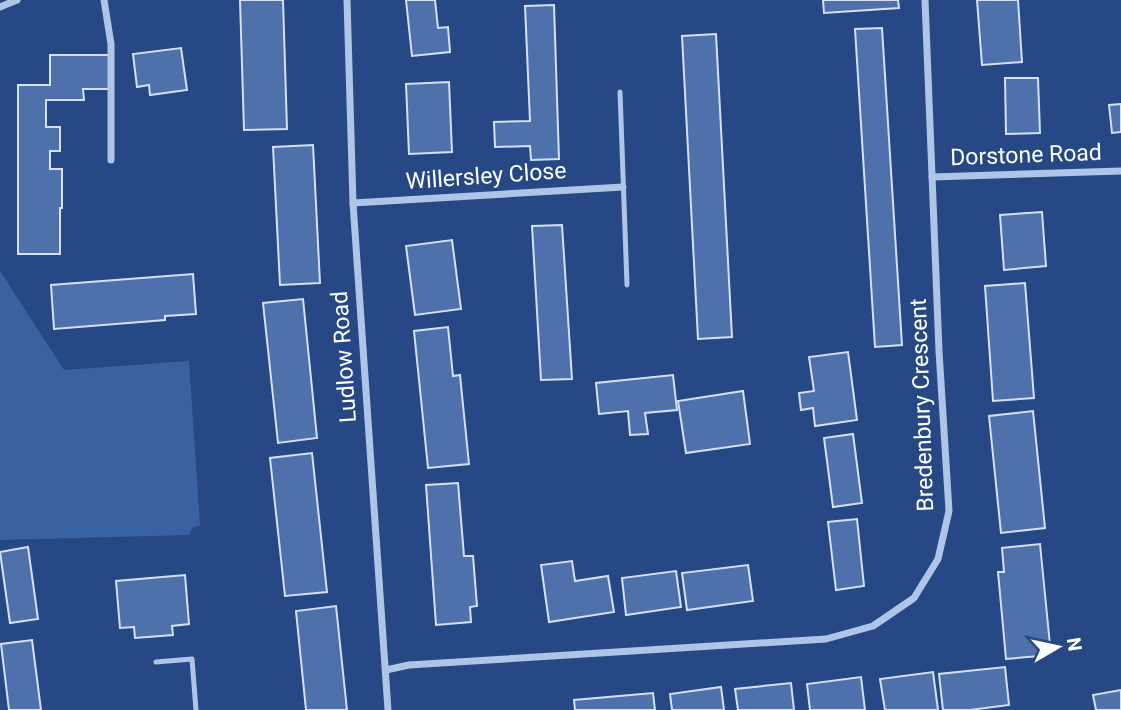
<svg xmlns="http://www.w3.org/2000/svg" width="1121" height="710" viewBox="0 0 1121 710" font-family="Roboto,sans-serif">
<rect width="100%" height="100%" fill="#264884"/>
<polygon fill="#3a61a1" points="0,271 64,370 189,361 200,525 192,528 189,535 0,540"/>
<g fill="#4e71ac" stroke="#d3e0f6" stroke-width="2">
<polygon points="240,0 283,0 287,129 244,130"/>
<polygon points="406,0 435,0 438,28 448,27 450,52 412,56"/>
<polygon points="823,0 898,0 899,8 824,13"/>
<polygon points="977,0 1018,0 1022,62 982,65"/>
<polygon points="554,5 559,159 531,160 530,146 495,147 494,122 530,121 525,6"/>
<polygon points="882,28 902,345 875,347 855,29"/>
<polygon points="716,34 732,337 698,339 682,36"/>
<polygon points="181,48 187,90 150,95 149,85 137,87 133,54"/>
<polygon points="50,55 109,55 109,89 83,89 84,100 46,100 46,127 60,127 60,151 50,151 50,169 62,169 62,208 60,208 60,254 18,254 18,85 50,85"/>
<polygon points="1005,78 1038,78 1040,133 1006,134"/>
<polygon points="449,82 452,152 409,154 406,84"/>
<polygon points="1121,104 1121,132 1112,133 1109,105"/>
<polygon points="313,145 320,283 280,285 273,147"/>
<polygon points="1042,212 1046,266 1004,270 1000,215"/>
<polygon points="562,225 572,379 541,380 532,226"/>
<polygon points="452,240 461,309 415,315 406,246"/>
<polygon points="193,274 196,314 165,316 165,320 54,329 51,285"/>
<polygon points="1025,283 1034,398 993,401 985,286"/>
<polygon points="303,299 317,438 278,443 263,303"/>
<polygon points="448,327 453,376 460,375 469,464 428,468 414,331"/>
<polygon points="848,352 857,420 815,426 813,408 801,410 799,393 814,391 809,357"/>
<polygon points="673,375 677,410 645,413 648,434 630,435 628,411 599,414 596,383"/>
<polygon points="743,391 750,444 686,453 678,401"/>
<polygon points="1033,411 1045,528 1001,533 989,416"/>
<polygon points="853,434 862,503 833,507 824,438"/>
<polygon points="312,453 327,592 285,596 270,458"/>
<polygon points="458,483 464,556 473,556 477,606 470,607 471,622 436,625 426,485"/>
<polygon points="857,519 864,586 836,590 828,522"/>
<polygon points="1040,544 1051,655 1006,659 998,572 1004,572 1002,548"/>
<polygon points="28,547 38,619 10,623 0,552"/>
<polygon points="572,561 575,581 608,576 614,612 549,622 541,565"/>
<polygon points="748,565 753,601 687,610 682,573"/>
<polygon points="676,571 681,607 626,615 622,578"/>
<polygon points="185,575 189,624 172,626 173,635 135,638 134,627 120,628 116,581"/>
<polygon points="336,606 347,710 306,710 296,611"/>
<polygon points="32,640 41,710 9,710 1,644"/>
<polygon points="1005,667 1009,705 970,710 943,710 939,674"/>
<polygon points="933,672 938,710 885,710 880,679"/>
<polygon points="861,677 865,710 810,710 807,684"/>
<polygon points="791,683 794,710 738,710 735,689"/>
<polygon points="721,687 724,710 672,710 670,694"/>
<polygon points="1121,690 1121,710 1096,710 1093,695"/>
<polygon points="653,693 655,710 575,710 574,700"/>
</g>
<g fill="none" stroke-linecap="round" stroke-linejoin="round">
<g stroke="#afc5e8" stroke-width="5">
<polyline points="620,92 627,285"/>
<polyline points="156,662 192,659 196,710"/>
</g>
<g stroke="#afc5e8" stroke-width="7">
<polyline points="104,0 111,44 111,160"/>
<polyline points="347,0 353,203 388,710"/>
<polyline points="0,7 17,0"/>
<polyline points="932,177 1121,171"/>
<polyline points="353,203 623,187"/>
<polyline points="386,670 409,665 826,639 873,626 914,598 938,559 949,511 939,351 925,0"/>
</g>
</g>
<g text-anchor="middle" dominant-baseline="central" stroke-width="5" stroke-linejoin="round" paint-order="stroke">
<g font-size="23" fill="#fff" stroke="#264884">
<text transform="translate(1026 155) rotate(-2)">Dorstone Road</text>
<text transform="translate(486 176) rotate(-4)">Willersley Close</text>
<text transform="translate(344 357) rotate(-94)">Ludlow Road</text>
<text transform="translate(922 405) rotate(-92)">Bredenbury Crescent</text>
</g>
</g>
<g transform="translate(1058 647) rotate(81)" stroke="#264884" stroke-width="5" paint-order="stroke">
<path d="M0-5L12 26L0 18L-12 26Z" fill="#ffffff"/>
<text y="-10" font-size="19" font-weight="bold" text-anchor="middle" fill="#ffffff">N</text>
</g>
</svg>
